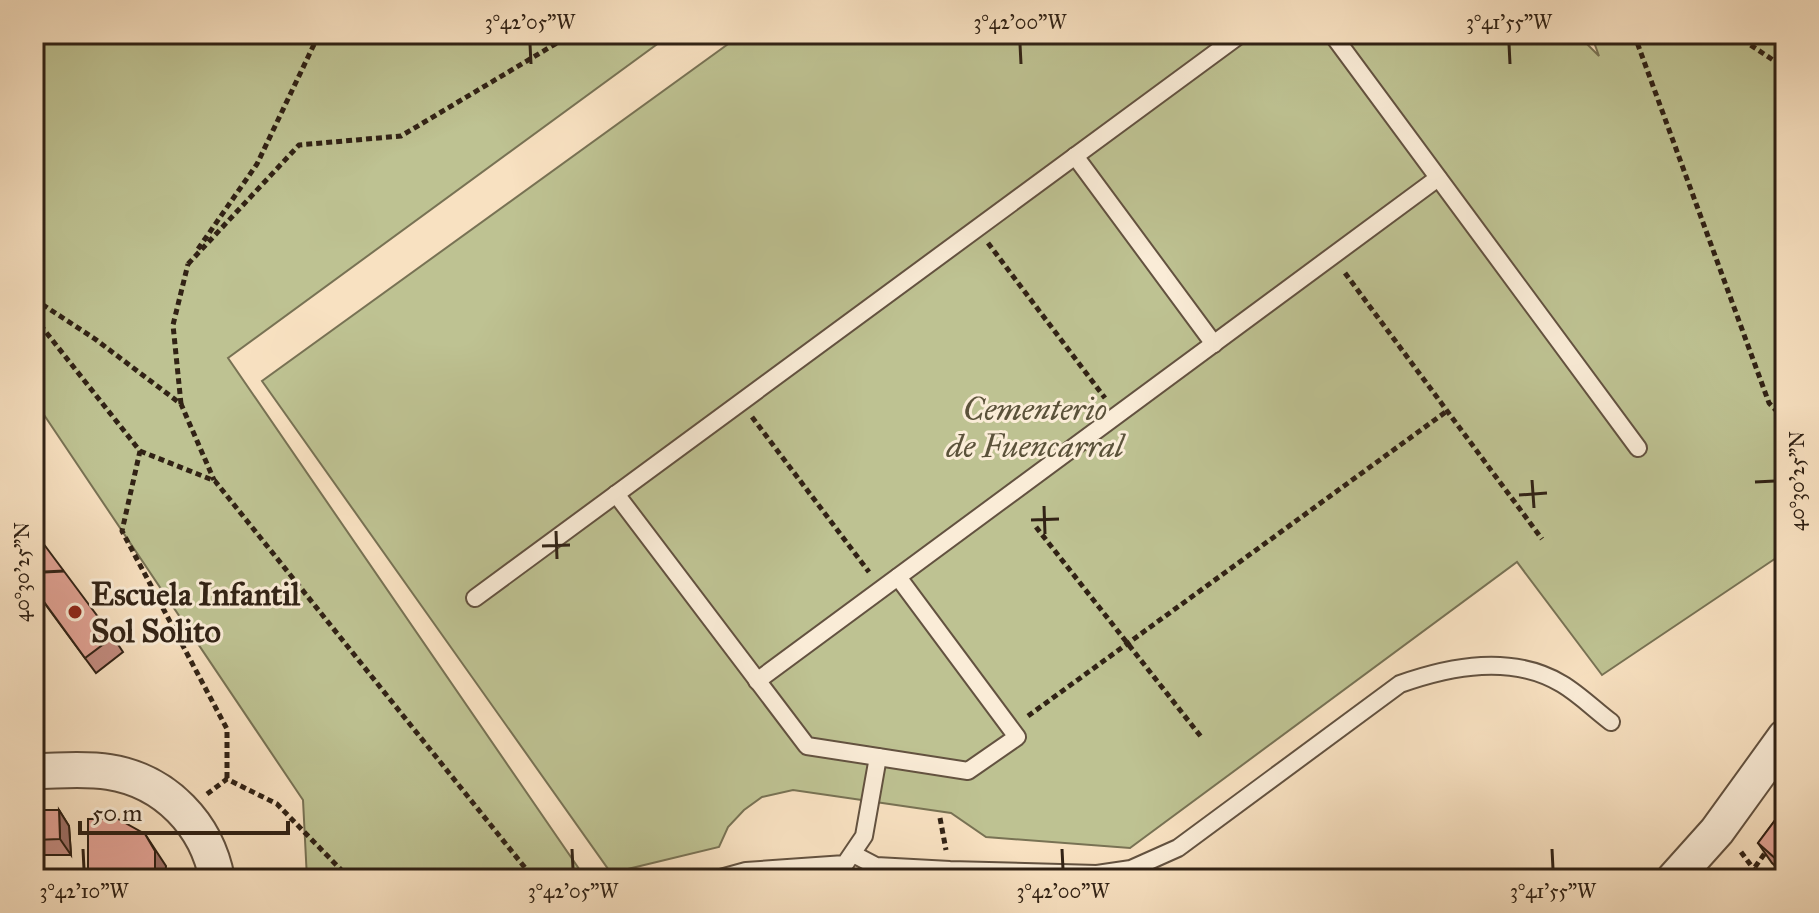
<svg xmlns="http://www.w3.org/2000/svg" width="1819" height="913" viewBox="0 0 1819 913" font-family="'IM FELL Great Primer',serif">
<rect width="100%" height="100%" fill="#f8e1c1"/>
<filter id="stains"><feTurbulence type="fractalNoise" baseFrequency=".0025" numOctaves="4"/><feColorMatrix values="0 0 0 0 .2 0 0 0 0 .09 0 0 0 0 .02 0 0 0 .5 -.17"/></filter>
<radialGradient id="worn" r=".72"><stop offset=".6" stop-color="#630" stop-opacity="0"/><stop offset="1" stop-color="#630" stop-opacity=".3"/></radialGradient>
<g fill="#bec292" stroke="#787254" stroke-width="2">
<polygon points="34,34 671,34 228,358 586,879 307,879 303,800 34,400"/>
<polygon points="742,34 1577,34 1599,56 1591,34 1785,34 1785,552 1602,675 1517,562 1130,848 986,837 951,813 793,790 762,797 744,810 728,827 719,847 611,873 262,381"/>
</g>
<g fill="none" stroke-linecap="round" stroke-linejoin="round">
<defs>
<g id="service">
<polyline points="1332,34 1638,448"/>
<polyline points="1075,156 1214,344"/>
<polyline points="616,494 807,746 968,771 1017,737 898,577"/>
<polyline points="475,598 1241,34"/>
<polyline points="757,681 1438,178"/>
<path d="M855 855 876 866 950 870 1097 874 1131 869 1178 848 1400 684C1451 666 1512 654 1562 684 1579 694 1595 710 1611 722"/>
<polyline points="717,879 746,871 845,864 864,836 878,757"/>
</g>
<g id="minor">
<path d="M34 771C58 771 85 768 109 772 166 781 207 825 217 879"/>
<polyline points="1674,879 1717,831 1785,737"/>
</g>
</defs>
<use href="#service" stroke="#635240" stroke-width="20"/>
<use href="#minor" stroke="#635240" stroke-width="38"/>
<g stroke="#312215" stroke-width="5" stroke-dasharray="6 4" stroke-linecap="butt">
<polyline points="1634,34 1769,403 1785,420"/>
<polyline points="1734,34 1785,68"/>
<polyline points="988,243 1105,398"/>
<polyline points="198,249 257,164 319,34"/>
<polyline points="188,264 299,145 401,136 572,34"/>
<polyline points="1345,273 1542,539"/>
<polyline points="34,299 95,339 181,404 214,480"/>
<polyline points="34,317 140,451 122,531 227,729 227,779"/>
<polyline points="181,404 173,325 188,264"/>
<polyline points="752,417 869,572"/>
<polyline points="140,451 215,481 534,879"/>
<polyline points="1036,527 1202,738"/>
<polyline points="1777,710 1785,697"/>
<polyline points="1028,716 1447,411"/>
<polyline points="207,794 227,779 277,804 350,879"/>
<polyline points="940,818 946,850"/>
<polyline points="1741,852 1761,879"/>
<polyline points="1755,867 1768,849"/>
</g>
<use href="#service" stroke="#faecd7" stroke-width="16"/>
<use href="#minor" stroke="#faecd7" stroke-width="34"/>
</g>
<g fill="#c28b7f" stroke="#312215" stroke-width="2">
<polygon points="34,589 113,637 123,652 96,673"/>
<polygon points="34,636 41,647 34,652"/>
<polygon points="1785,807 1785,875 1772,863 1758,843"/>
<polygon points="34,810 59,810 69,826 71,855 34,855"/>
</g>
<g fill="#9e7168" stroke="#312215" stroke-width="2">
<polygon points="59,810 69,826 71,855 60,839"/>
<polygon points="145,834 166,866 165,879 155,879"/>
</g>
<g fill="#e1a294" stroke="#312215" stroke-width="2">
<polygon points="34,531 113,637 85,658 34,588"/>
<polygon points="1785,807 1785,867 1758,843"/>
<polygon points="34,810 59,810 60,839 34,840"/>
<polygon points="88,819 118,819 145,834 155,851 155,879 88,879"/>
</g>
<path fill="none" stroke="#312215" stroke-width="3" d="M530 44 531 64M1020 44 1021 64M1509 44 1510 64M1532 480 1534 508M1755 482 1775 481M1519 495 1547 493M1044 506 1045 534M1031 520 1059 519M556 531 557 559M542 546 570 545M44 572 64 571M83 849 84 869M572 849 573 869M1062 849 1063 869M1552 849 1553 869"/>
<circle fill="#8f2418" stroke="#faecd7" stroke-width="3" cx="75" cy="612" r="8"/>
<g text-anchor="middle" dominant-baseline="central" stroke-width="6" stroke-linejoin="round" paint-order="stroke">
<g font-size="32" font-style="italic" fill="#5b523a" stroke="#faecd7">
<text x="1035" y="409">Cementerio<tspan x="1035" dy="37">de Fuencarral</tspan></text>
</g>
<g font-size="32" font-weight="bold" fill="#312215" stroke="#faecd7" text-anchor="start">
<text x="91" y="594">Escuela Infantil<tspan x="91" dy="37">Sol Solito</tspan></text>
</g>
</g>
<rect width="1819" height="913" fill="none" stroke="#f8e1c1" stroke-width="88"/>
<path d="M80 821v12h208v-12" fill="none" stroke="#312215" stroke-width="4"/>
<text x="92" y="821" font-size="24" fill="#312215" stroke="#faecd7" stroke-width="6" paint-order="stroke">50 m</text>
<rect x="44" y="44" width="1731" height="825" fill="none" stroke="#312215" stroke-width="3"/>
<g font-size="20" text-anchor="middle" fill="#312215">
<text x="530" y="29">3°42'05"W</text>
<text x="1020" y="29">3°42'00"W</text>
<text x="1509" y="29">3°41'55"W</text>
<text transform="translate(1797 481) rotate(-90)" y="7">40°30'25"N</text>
<text transform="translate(22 572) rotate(-90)" y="7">40°30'25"N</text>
<text x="84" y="898">3°42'10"W</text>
<text x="573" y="898">3°42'05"W</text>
<text x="1063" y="898">3°42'00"W</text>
<text x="1553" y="898">3°41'55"W</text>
</g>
<rect width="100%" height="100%" filter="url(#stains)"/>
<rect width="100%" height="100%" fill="url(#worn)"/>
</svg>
